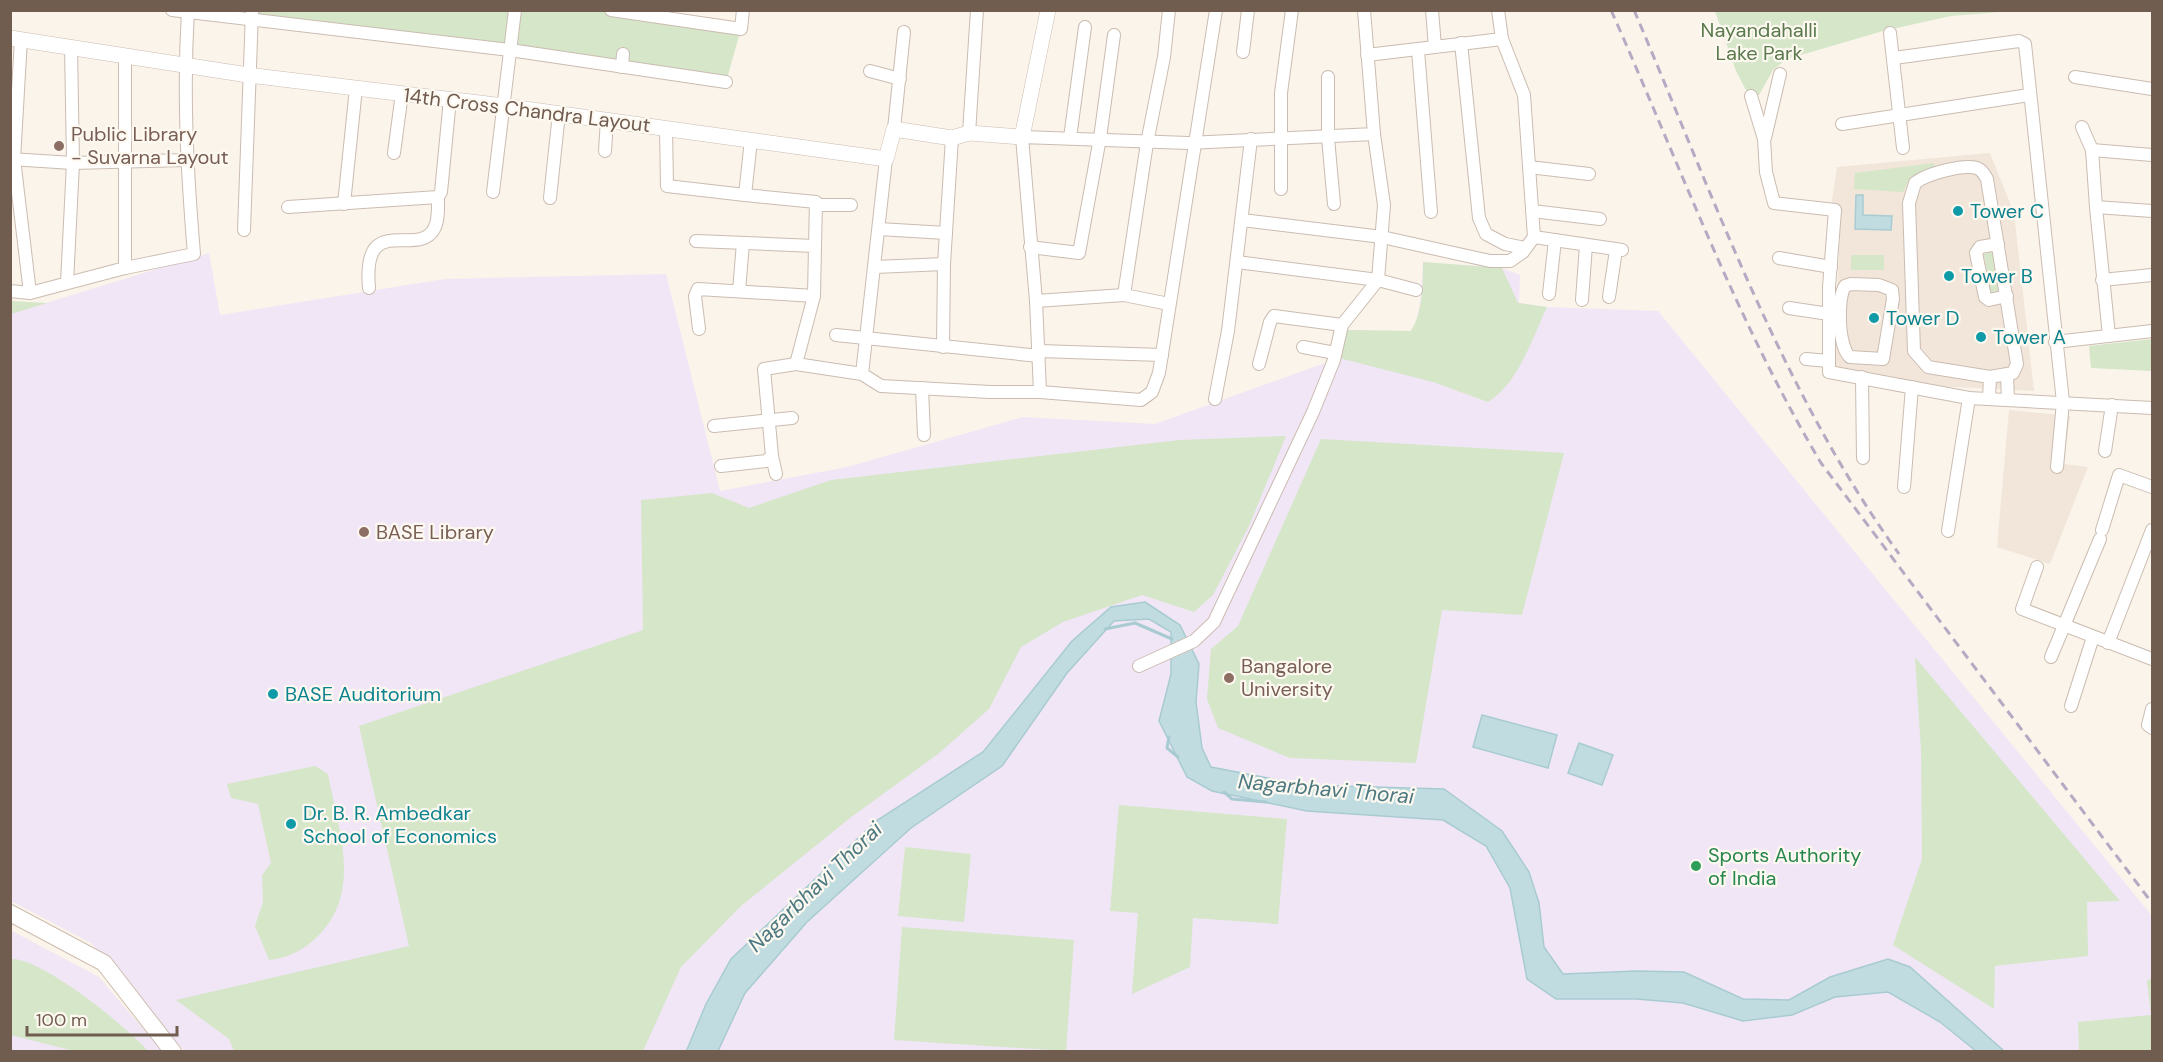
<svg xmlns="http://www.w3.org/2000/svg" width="2163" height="1062" viewBox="0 0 2163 1062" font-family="'DM Sans',sans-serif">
<rect width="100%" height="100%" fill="#faf4ea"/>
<g fill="#f1e6d9">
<polygon points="1990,153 2014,213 2034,391 1938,386 1834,366 1841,208 1831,206 1837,167"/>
<polygon points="2009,410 2070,416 2064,464 2088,467 2050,564 1997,547"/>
</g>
<g fill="#f1e6f6">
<polygon points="209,253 220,315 445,279 666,274 720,491 847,467 1023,417 1155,424 1339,358 1345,330 1410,331 1416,323 1420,304 1423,262 1502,268 1520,275 1519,303 1547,307 1658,311 2152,916 2152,1051 184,1051 91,943 11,901 10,314"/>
<polygon points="10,930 99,977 162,1051 11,1051"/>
</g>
<g fill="#d5e6c9">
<polygon points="611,10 741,29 726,82 172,11"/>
<polygon points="1715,11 2012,11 1951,16 1883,31 1787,59 1773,70 1759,95 1747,92 1736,71"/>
<polygon points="1934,163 1935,168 1909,179 1903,192 1854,189 1855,173"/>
<polygon points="1995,252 2002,290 1991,292 1984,254"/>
<rect x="1851" y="255" width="33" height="15"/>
<path d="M1423 262 1502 268 1518 303 1547 307C1532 339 1518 384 1488 402L1433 382 1339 358 1345 330 1411 331C1423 312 1423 283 1423 262Z"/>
<polygon points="10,301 11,301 47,303 11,314"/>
<polygon points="2152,339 2152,371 2091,368 2089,346"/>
<polygon points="1286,436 1249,526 1213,595 1194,612 1142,595 1063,622 1021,647 989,709 938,754 850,818 741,906 681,967 643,1051 234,1051 229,1039 176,1000 409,946 359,726 643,630 641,500 712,493 749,508 831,480 1180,440"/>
<polygon points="1321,439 1564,453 1522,615 1442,610 1416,763 1290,758 1218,728 1207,699 1211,649 1238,626"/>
<polygon points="1915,657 2120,901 2087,902 2088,956 1995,966 1994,1009 1893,945 1922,859 1921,751"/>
<path d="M315 766 328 774C338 829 363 891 318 936 304 950 288 958 269 960L255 926 263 902 262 875 271 863 258 804 231 798 227 784Z"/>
<polygon points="1119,805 1287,819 1278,924 1193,918 1190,967 1132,994 1138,913 1110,911"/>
<polygon points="905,847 971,854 964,922 898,916"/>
<polygon points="902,927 1074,940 1066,1051 894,1040"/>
<path d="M11 959C41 957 127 1027 148 1051H74L11 1035Z"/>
<polygon points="2152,978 2152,1051 2079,1051 2078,1022 2151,1015 2147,981"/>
</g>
<g fill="#c0dce1" stroke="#a8cbd2" stroke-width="1.5">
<polygon points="1856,195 1863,195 1863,215 1892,216 1891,230 1855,229"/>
<polygon points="1145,602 1180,625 1199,664 1196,702 1202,748 1211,767 1304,785 1444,789 1502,831 1529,872 1539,903 1544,947 1563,974 1637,971 1684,972 1743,999 1789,1000 1830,977 1888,959 1910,967 2004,1051 1976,1051 1940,1022 1888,992 1835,997 1792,1015 1743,1021 1683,1003 1637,999 1556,999 1527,979 1510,888 1486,846 1443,820 1307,811 1212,791 1187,777 1159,721 1171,674 1171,632 1149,619 1114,621 1067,673 1002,766 911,828 807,922 745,993 718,1051 686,1052 706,1004 731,959 876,821 983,752 1072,641 1111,607"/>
<polygon points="1482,715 1557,735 1548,768 1473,747"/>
<polygon points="1579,743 1613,755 1602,785 1568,773"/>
</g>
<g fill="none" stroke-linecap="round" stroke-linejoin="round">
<g stroke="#a8cbd2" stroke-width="3">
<polyline points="1105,629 1135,623 1172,639"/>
<polyline points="1169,737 1167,748 1178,757"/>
<polyline points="1224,792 1232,799 1266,802"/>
</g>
<defs>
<g id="minor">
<polyline points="172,10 510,50 726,82"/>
<polyline points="611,10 741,29 743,10"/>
<polyline points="1432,10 1435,47"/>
<polyline points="1890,33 1903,148"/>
<polyline points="21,39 14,159 30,293"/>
<polyline points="1461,43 1479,218 1486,234 1505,244 1525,248"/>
<polyline points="1418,50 1431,212"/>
<polyline points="1243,52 1248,10"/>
<polyline points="1367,55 1502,39"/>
<polyline points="125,56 125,268"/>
<polyline points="1894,58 2019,41 2025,44 2063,402 2057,467"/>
<polyline points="622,67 623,54"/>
<polyline points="870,71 900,79"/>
<polyline points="1328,77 1328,138 1334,204"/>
<polyline points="2075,77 2152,89"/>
<polyline points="1751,96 1764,139 1766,172 1774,203 1835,210 1829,287 1829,372 1969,398 2152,408"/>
<polyline points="1842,124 2029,95"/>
<polyline points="2082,127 2092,150 2096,207 2152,211"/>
<polyline points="666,128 667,186 745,195"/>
<polyline points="894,129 904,32"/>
<polyline points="969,133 977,10"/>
<polyline points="1070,138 1085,27"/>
<polyline points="1765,138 1780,74"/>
<polyline points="751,140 745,195 816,202 815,246"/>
<polyline points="2092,150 2152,155"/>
<polyline points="605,151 607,120"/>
<polyline points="394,153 402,93"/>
<polyline points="10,159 73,163 186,160"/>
<polyline points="886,159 862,374 881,386 990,392 1040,392 1141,400 1152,392 1159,373 1216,10"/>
<polyline points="1529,167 1589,174"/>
<polyline points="1281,189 1281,93 1292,10"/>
<polyline points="493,192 515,10"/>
<polyline points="550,198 559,113"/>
<polyline points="344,204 356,88"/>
<polyline points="818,205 851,205"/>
<polyline points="288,207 438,197 441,192 450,99"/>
<polyline points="2096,207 2109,336"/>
<polyline points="1532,211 1600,219"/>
<polyline points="1242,220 1382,237 1490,261 1510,261 1523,252 1534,237 1524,95 1502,39 1498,10"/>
<polyline points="879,229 946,233"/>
<polyline points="244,230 252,12"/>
<polyline points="1534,237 1622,250"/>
<polyline points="696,241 815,246 814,296 796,364"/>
<polyline points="1998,244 1980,247 1976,253 1985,297 1989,300 2007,296"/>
<polyline points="1030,247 1079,253 1100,138 1114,35"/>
<polyline points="1779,258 1831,267"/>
<polyline points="1237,262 1378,280 1416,290"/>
<polyline points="875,267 944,264"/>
<polyline points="2102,280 2152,275"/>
<polyline points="67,283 73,163 71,47"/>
<path d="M1851 284 1879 285 1892 290 1893 299 1883 359 1850 357C1838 347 1837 298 1845 286Z"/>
<path d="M369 288C362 210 417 259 434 229 439 220 438 207 438 197"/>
<path d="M10 291 30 293 125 268 194 254C187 171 183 94 188 10"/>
<polyline points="739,291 743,243"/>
<polyline points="1549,294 1555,240"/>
<polyline points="1124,295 1147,143 1164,57 1169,10"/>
<polyline points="1609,297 1616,250"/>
<polyline points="1582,300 1586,245"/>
<polyline points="1036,301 1124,295 1169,304"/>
<polyline points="1789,308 1829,314"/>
<polyline points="699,329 695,296 698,289 814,296"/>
<polyline points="836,335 1039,356"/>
<polyline points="2055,342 2152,331"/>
<polyline points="943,347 944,264 952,138"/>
<polyline points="1303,347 1335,353"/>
<polyline points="1039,351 1162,355"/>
<polyline points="1806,359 1829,361"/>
<polyline points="1259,364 1270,322 1274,316 1342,325 1378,280 1384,205 1374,134"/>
<polyline points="2007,376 2008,400"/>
<polyline points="1862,377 1863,458"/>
<polyline points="922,388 924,435"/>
<polyline points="1040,392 1036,301 1022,137 1188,143 1374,134 1364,10"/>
<polyline points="1215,399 1228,331 1251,139"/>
<path d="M1989 399 1990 377 1928 367 1914 351 1909 203 1915 183C1926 174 1962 164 1977 168 1982 170 1984 174 1987 179L2017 364 2013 373 1990 377"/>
<polyline points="714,426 792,418"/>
<polyline points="2105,451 2112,405"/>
<polyline points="772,456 776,474"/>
<polyline points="721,466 766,461 772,456 764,369 796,364 862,374"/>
<polyline points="1904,487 1912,387"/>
<polyline points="2102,530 2119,475 2152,487"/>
<polyline points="1948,531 1969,398"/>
<polyline points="2037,567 2022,609 2152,659"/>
<polyline points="2108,643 2152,530"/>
<polyline points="2051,657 2100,539"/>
<polyline points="1139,666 1194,641 1214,622 1313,412 1334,360 1342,325"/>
<polyline points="2071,706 2093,637"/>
<polyline points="2152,709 2148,725 2152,728"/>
</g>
<polyline id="tertiary" points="10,38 248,75 504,106 886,159 894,129 952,138 969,133 1022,137 1048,10"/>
<polyline id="secondary" points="10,913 104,963 173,1052"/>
</defs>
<use href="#minor" stroke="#cbbcb1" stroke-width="14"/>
<use href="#tertiary" stroke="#cbbcb1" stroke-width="16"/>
<use href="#secondary" stroke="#cdbdaf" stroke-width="18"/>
<use href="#minor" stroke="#fff" stroke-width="12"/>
<use href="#tertiary" stroke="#fff" stroke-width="15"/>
<use href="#secondary" stroke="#fff" stroke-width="16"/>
<g stroke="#b7a9c3" stroke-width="3" stroke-dasharray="9 6" stroke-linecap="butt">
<path d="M1611 10C1679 163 1736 320 1821 463L2152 903"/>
<path d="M1634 10C1713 195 1781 390 1899 554"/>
</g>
</g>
<g fill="#8d6e63" stroke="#fdf8f0" stroke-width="2">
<circle cx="59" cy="146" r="6"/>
<circle cx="364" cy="532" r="6"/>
<circle cx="1229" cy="678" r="6"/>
</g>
<g fill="#0f9aa8" stroke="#fdf8f0" stroke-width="2">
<circle cx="1958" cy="211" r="6"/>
<circle cx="1949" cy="276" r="6"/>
<circle cx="1874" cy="318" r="6"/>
<circle cx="1981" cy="337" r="6"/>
<circle cx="273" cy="694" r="6"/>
<circle cx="291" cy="824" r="6"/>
</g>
<circle fill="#2e9e5b" stroke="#fdf8f0" stroke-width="2" cx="1696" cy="866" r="6"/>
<g text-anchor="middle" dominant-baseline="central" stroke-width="4.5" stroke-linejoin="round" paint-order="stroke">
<g font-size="20" fill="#5a7a4d" stroke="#fdf8f0">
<text x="1759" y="30">Nayandahalli<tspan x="1759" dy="23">Lake Park</tspan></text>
</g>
<g font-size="20" fill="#715c50" stroke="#fdf8f0">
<text transform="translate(527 110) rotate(7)">14th Cross Chandra Layout</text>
</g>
<g font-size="20" fill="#785e54" stroke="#fdf8f0" text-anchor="start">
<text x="71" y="134">Public Library<tspan x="71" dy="23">- Suvarna Layout</tspan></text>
<text x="376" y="532">BASE Library</text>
<text x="1241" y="666">Bangalore<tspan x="1241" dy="23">University</tspan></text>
</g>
<g font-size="20" fill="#0d838f" stroke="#fdf8f0" text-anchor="start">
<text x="1970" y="211">Tower C</text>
<text x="1961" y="276">Tower B</text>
<text x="1886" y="318">Tower D</text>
<text x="1993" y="337">Tower A</text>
<text x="285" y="694">BASE Auditorium</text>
<text x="303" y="813">Dr. B. R. Ambedkar<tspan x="303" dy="23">School of Economics</tspan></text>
</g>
<g font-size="20" fill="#27864d" stroke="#fdf8f0" text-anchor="start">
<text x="1708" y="855">Sports Authority<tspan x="1708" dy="23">of India</tspan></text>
</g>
<g font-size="21" font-style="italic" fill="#4c7881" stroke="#fdf8f0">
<text transform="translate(1326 789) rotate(5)">Nagarbhavi Thorai</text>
<text transform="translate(815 887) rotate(-44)">Nagarbhavi Thorai</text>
</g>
</g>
<rect width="2163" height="1062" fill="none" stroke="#715c50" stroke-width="24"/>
<path d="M27 1026v9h150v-9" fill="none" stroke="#715c50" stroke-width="3"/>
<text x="36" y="1026" font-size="18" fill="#715c50" stroke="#fdf8f0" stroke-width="4.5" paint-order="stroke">100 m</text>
</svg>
